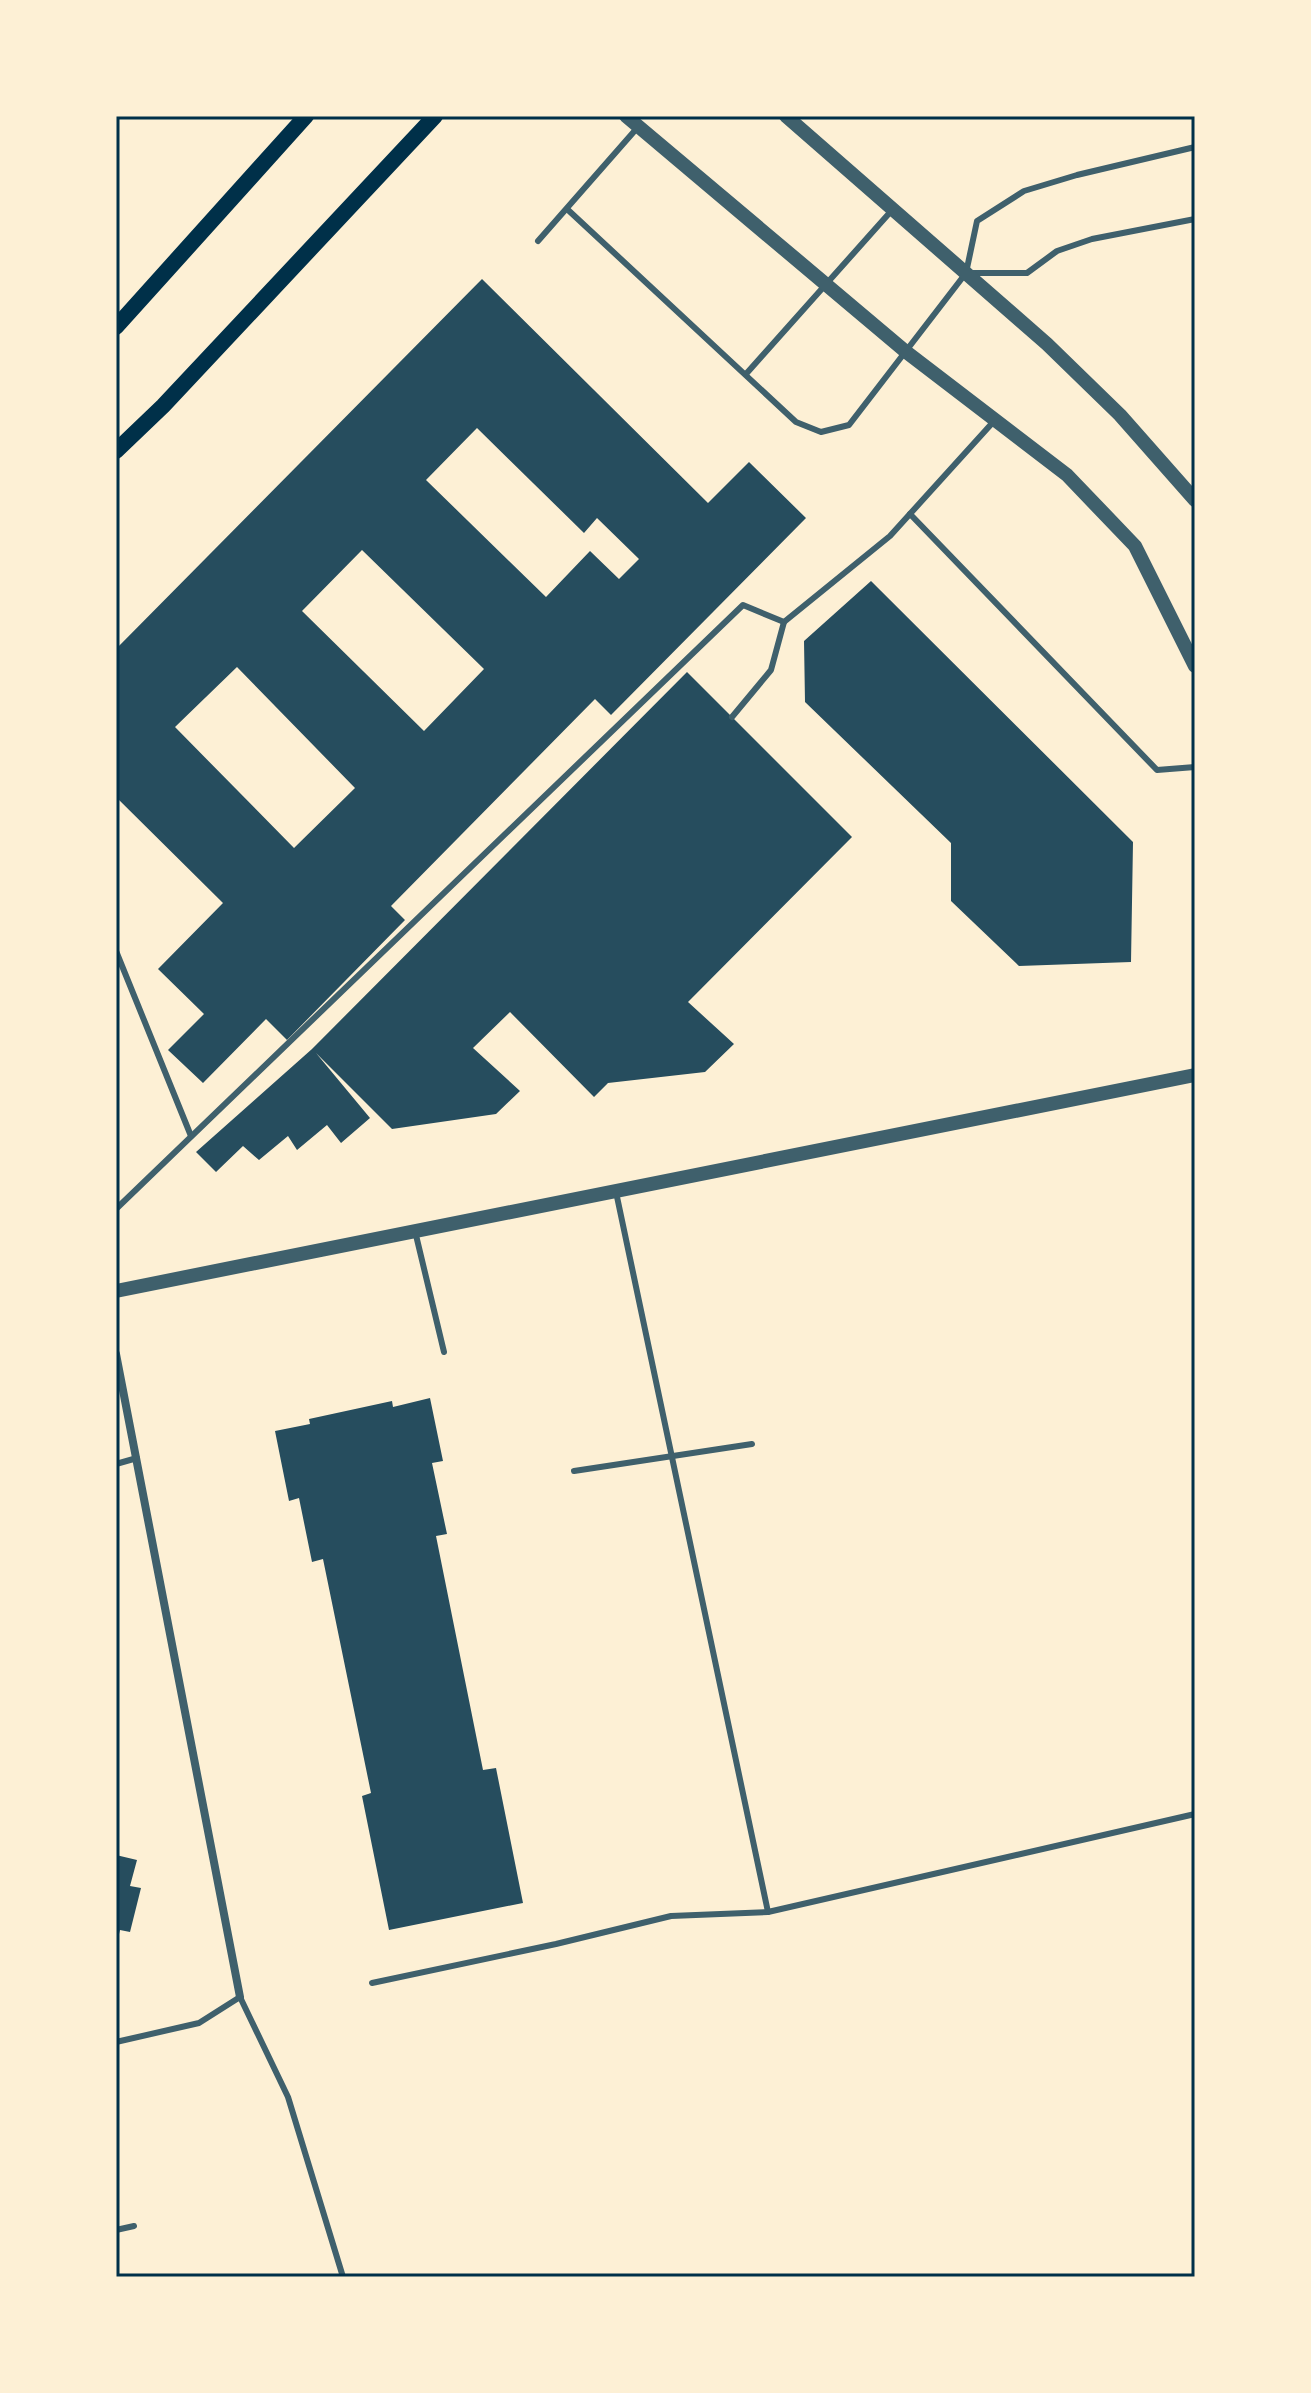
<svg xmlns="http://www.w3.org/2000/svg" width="1311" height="2393" viewBox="0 0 1311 2393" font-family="'Public Sans',sans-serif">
<rect width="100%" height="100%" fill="#fdf0d5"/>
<g fill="#264d5e" fill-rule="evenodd">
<path d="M482 279 708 503 749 462 806 518 611 715 595 699 391 906 405 920 287 1040 266 1019 203 1083 168 1050 204 1014 158 969 223 903 116 797V649ZM477 428 584 533 597 518 639 559 619 579 590 551 546 597 426 480ZM362 550 484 669 424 731 302 611ZM237 667 355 788 294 848 175 727Z"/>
<polygon points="871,581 1133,842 1131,962 1019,966 951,901 951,843 805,702 804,641"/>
<polygon points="687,672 852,837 688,1002 734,1044 705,1072 608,1083 594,1097 510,1012 473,1048 520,1091 496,1114 392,1129 316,1053 370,1118 341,1143 327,1125 297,1150 288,1136 259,1160 243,1146 216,1172 196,1152 312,1049"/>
<polygon points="430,1398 443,1461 432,1463 447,1534 436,1536 483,1770 496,1768 523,1903 389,1930 362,1796 371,1793 323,1559 312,1562 299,1498 289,1501 275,1431 310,1424 309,1419 392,1401 393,1407"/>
<polygon points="116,1855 137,1860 130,1886 141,1888 130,1932 120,1930 117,1942"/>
</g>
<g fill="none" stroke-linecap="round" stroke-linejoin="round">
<g stroke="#3f606c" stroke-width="6">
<polyline points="567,209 796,422 821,432 849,425 966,273 977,221 1024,191 1077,175 1195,147"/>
<polyline points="538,241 638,127"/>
<polyline points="969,273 1027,273 1057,251 1092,239 1195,219"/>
<polyline points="746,374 893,209"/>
<polyline points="910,514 1157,770 1195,767"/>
<polyline points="732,717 771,670 784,622 890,536 995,420"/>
<polyline points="116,951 191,1136"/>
<polyline points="616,1192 768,1912"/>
<polyline points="116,1209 743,605 784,622"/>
<polyline points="415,1231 444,1352"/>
<polyline points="116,1464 137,1458"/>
<polyline points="574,1471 752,1444"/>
<polyline points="372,1983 556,1944 671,1916 768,1912 1195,1814"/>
<polyline points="116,2042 199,2023 240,1997 288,2097 343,2277"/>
<polyline points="116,2230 134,2226"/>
</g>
<polyline stroke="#3f606c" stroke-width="8" points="116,1354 240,1997"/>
<g stroke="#3f606c" stroke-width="14">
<polyline points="626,116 905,351 1067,475 1135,546 1195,666"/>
<polyline points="786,116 1047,344 1120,415 1195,500"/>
<polyline points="116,1291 1195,1075"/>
</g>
<g stroke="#003049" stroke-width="16">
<polyline points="116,327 306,116"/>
<polyline points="116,451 163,406 435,116"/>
</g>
</g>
<rect width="1311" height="2393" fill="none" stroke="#fdf0d5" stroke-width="236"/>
<rect x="118" y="118" width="1075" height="2157" fill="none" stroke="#003049" stroke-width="3"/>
</svg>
